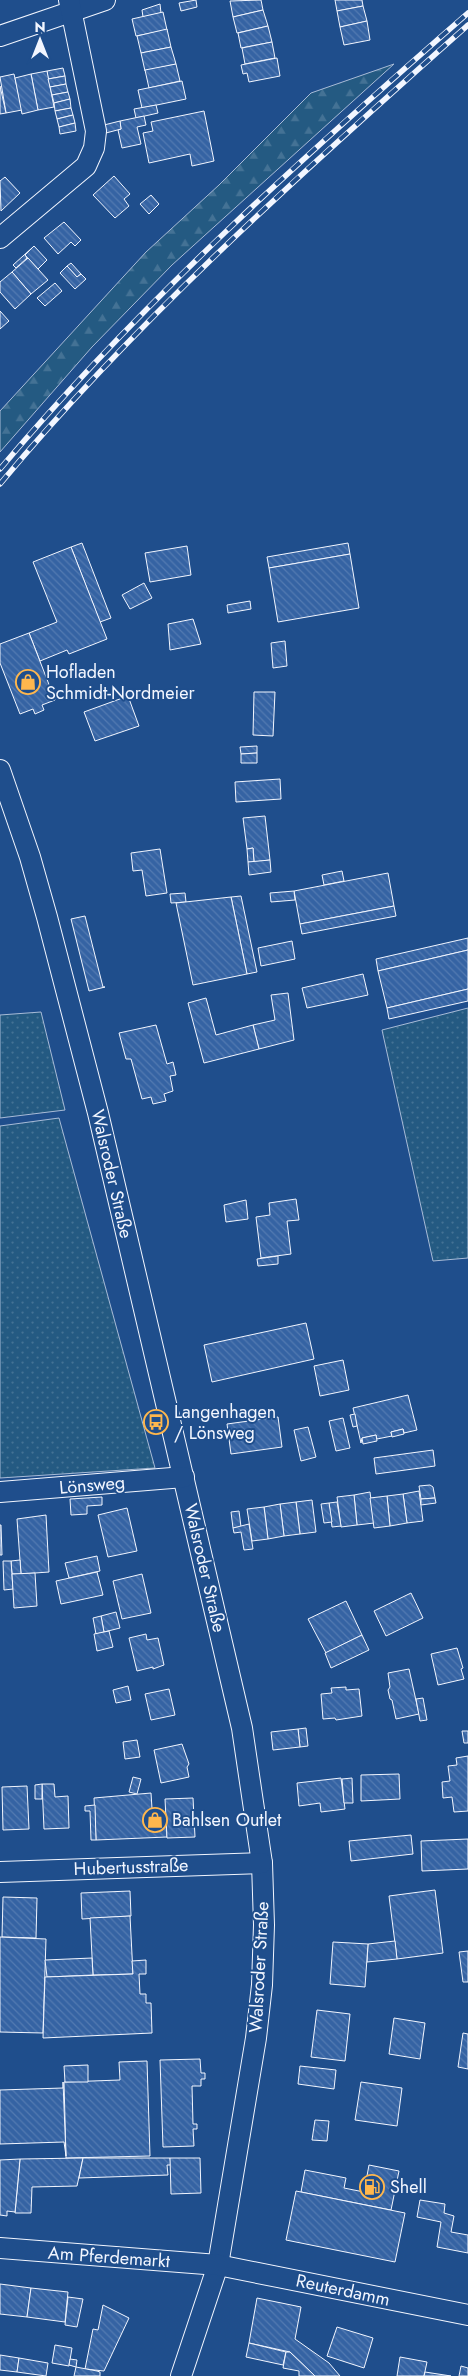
<svg xmlns="http://www.w3.org/2000/svg" width="468" height="2376" viewBox="0 0 468 2376" font-family="Jost,sans-serif">
<defs>
<pattern id="grass-dots" width="8" height="8" patternUnits="userSpaceOnUse" patternTransform="scale(1.25)"><rect width="8" height="8" fill="#245a82"/><path d="M2 2h.1M6 6h.1" fill="none" stroke="#447295" stroke-width="1.8" stroke-linecap="round"/></pattern>
<pattern id="forest-firs" width="22" height="20" patternUnits="userSpaceOnUse" patternTransform="scale(1.25)"><rect width="22" height="20" fill="#245a82"/><path d="M5 1l3.5 6h-7zM16 11l3.5 6h-7z" fill="#447295"/></pattern>
<pattern id="building-back-hatch" width="6" height="6" patternUnits="userSpaceOnUse" patternTransform="scale(1.25)"><rect width="6" height="6" fill="#3563a3"/><path d="M-1 5l2 2M0 0l6 6M5-1l2 2" fill="none" stroke="#537ab1"/></pattern>
</defs>
<rect width="100%" height="100%" fill="#1f4e8c"/>
<g fill="url(#grass-dots)" stroke="#a8bbd7">
<polygon points="468,1008 468,1258 433,1261 382,1030"/>
<polygon points="41,1012 65,1110 0,1118 0,1015"/>
<polygon points="59,1118 155,1468 0,1478 0,1126"/>
</g>
<polygon fill="url(#forest-firs)" stroke="#a8bbd7" points="394,64 172,265 92,347 0,452 0,411 146,252 219,185 311,93"/>
<g fill="url(#building-back-hatch)" stroke="#f2f6ff">
<polygon points="196,0 197,7 181,11 179,3"/>
<polygon points="261,0 263,10 233,17 230,1"/>
<polygon points="335,0 362,0 363,6 337,11"/>
<polygon points="160,4 161,13 143,17 142,10"/>
<polygon points="363,6 367,21 340,27 337,11"/>
<polygon points="263,10 268,26 237,33 233,17"/>
<polygon points="163,12 167,30 136,36 132,19"/>
<polygon points="367,21 370,40 344,45 340,27"/>
<polygon points="268,26 272,42 241,48 238,33"/>
<polygon points="167,29 171,47 141,53 137,36"/>
<polygon points="272,42 275,58 245,64 242,48"/>
<polygon points="171,47 176,64 145,71 141,53"/>
<polygon points="277,58 280,76 249,82 247,73 243,74 241,65"/>
<polygon points="176,64 180,81 149,88 145,70"/>
<polygon points="63,68 65,76 48,79 47,71"/>
<polygon points="47,71 54,107 38,110 31,74"/>
<polygon points="14,74 22,110 6,113 0,77"/>
<polygon points="31,74 38,110 22,114 15,78"/>
<polygon points="65,76 66,84 50,87 48,79"/>
<polygon points="182,81 186,99 142,108 138,90"/>
<polygon points="66,84 68,92 52,95 50,87"/>
<polygon points="0,86 6,113 0,114"/>
<polygon points="68,92 70,99 54,103 52,95"/>
<polygon points="70,99 71,108 55,111 54,103"/>
<polygon points="156,105 158,113 136,118 134,109"/>
<polygon points="71,108 73,115 57,119 55,111"/>
<polygon points="204,111 214,161 192,166 190,154 149,163 143,133 153,131 151,122"/>
<polygon points="73,115 75,123 59,127 57,119"/>
<polygon points="144,116 146,125 137,127 141,144 122,148 118,130 121,129 120,121"/>
<polygon points="120,121 121,129 106,133 104,125"/>
<polygon points="75,123 76,131 60,134 59,127"/>
<polygon points="114,176 130,194 124,199 129,206 115,218 93,195"/>
<polygon points="5,177 20,193 1,211 0,181"/>
<polygon points="151,195 159,204 149,214 140,204"/>
<polygon points="64,222 81,240 75,246 71,242 58,254 44,238"/>
<polygon points="34,246 47,260 38,269 25,255"/>
<polygon points="33,247 25,255 27,258 16,268 13,265"/>
<polygon points="28,258 48,280 31,294 12,272"/>
<polygon points="71,263 81,274 77,277 67,266"/>
<polygon points="67,266 77,277 81,274 86,279 75,289 60,273"/>
<polygon points="12,272 31,294 15,309 0,292 0,282"/>
<polygon points="55,283 62,291 45,306 37,298"/>
<polygon points="0,311 9,321 0,329"/>
<polygon points="82,543 111,618 100,622 71,547"/>
<polygon points="348,543 350,554 269,568 267,557"/>
<polygon points="187,546 191,575 150,582 145,553"/>
<polygon points="71,547 107,639 69,654 67,650 40,661 29,633 57,622 33,562"/>
<polygon points="350,554 359,608 278,622 269,568"/>
<polygon points="144,583 152,598 130,609 122,595"/>
<polygon points="250,601 251,609 228,613 227,605"/>
<polygon points="193,619 201,644 170,650 168,624"/>
<polygon points="29,633 55,700 42,705 44,710 35,714 33,709 20,714 0,663 0,644"/>
<polygon points="285,641 287,666 273,668 271,643"/>
<polygon points="254,692 275,692 273,736 253,735"/>
<polygon points="128,696 139,726 95,741 84,712"/>
<polygon points="257,746 257,753 241,754 240,747"/>
<polygon points="257,753 257,763 241,763 241,754"/>
<polygon points="280,779 281,799 236,802 235,782"/>
<polygon points="265,816 270,860 254,862 253,848 247,849 243,818"/>
<polygon points="253,848 254,862 248,862 247,849"/>
<polygon points="160,849 167,893 146,896 142,870 133,871 131,853"/>
<polygon points="270,860 271,872 249,875 248,862"/>
<polygon points="342,871 344,881 324,885 322,875"/>
<polygon points="388,873 394,906 300,924 294,891"/>
<polygon points="294,891 295,900 271,902 270,893"/>
<polygon points="185,893 186,902 171,903 170,894"/>
<polygon points="241,896 257,972 247,974 231,897"/>
<polygon points="231,897 247,974 193,985 176,903"/>
<polygon points="394,906 396,916 302,934 300,924"/>
<polygon points="85,916 103,987 105,987 89,991 71,919"/>
<polygon points="468,938 468,950 378,971 376,959"/>
<polygon points="292,941 295,959 261,966 258,948"/>
<polygon points="468,950 468,989 387,1008 378,971"/>
<polygon points="363,974 368,995 307,1008 302,988"/>
<polygon points="468,989 468,1001 389,1019 387,1008"/>
<polygon points="288,993 294,1040 259,1049 253,1025 275,1020 271,995"/>
<polygon points="206,998 216,1035 253,1025 259,1049 204,1063 188,1003"/>
<polygon points="156,1025 167,1064 173,1062 176,1075 170,1076 173,1091 164,1094 166,1101 153,1104 151,1097 142,1099 131,1059 126,1059 119,1033"/>
<polygon points="296,1199 299,1220 287,1221 291,1254 261,1258 256,1217 270,1215 269,1203"/>
<polygon points="246,1200 248,1219 226,1222 224,1205"/>
<polygon points="278,1256 278,1264 258,1266 257,1259"/>
<polygon points="306,1323 314,1359 212,1382 204,1345"/>
<polygon points="343,1360 349,1390 320,1396 314,1366"/>
<polygon points="408,1395 417,1430 404,1433 403,1429 391,1432 392,1436 377,1439 376,1435 362,1438 361,1443 353,1408"/>
<polygon points="355,1414 357,1426 353,1427 350,1415"/>
<polygon points="278,1417 282,1447 231,1454 227,1424"/>
<polygon points="343,1418 350,1448 336,1451 329,1421"/>
<polygon points="308,1427 316,1457 301,1461 294,1430"/>
<polygon points="403,1429 404,1434 392,1437 391,1432"/>
<polygon points="376,1435 377,1441 363,1444 362,1438"/>
<polygon points="433,1450 435,1466 376,1474 374,1458"/>
<polygon points="430,1485 433,1487 435,1498 421,1499 419,1486"/>
<polygon points="419,1491 423,1521 407,1523 403,1494"/>
<polygon points="370,1492 374,1523 357,1525 354,1495"/>
<polygon points="403,1494 407,1523 390,1526 387,1496"/>
<polygon points="354,1495 357,1525 341,1527 337,1497"/>
<polygon points="387,1496 390,1526 374,1528 370,1498"/>
<polygon points="102,1497 102,1505 87,1506 87,1514 71,1515 70,1499"/>
<polygon points="435,1498 436,1503 421,1505 421,1499"/>
<polygon points="312,1500 316,1532 300,1534 296,1502"/>
<polygon points="296,1502 300,1534 284,1536 280,1504"/>
<polygon points="337,1502 341,1526 332,1527 329,1503"/>
<polygon points="329,1503 332,1522 324,1523 321,1504"/>
<polygon points="280,1504 284,1536 268,1539 264,1507"/>
<polygon points="264,1507 268,1539 252,1541 247,1509"/>
<polygon points="127,1508 137,1551 108,1557 98,1515"/>
<polygon points="239,1511 241,1527 233,1528 231,1512"/>
<polygon points="46,1515 49,1572 21,1574 17,1519"/>
<polygon points="249,1524 253,1549 244,1550 241,1532 234,1533 233,1528"/>
<polygon points="1,1525 2,1555 0,1555 0,1525"/>
<polygon points="97,1556 100,1571 69,1578 65,1563"/>
<polygon points="20,1560 21,1574 12,1574 11,1561"/>
<polygon points="3,1561 11,1561 13,1589 4,1590"/>
<polygon points="97,1572 103,1595 61,1604 56,1581"/>
<polygon points="35,1573 37,1606 14,1608 12,1574"/>
<polygon points="142,1574 151,1613 122,1619 113,1581"/>
<polygon points="411,1593 423,1618 386,1636 374,1611"/>
<polygon points="346,1601 362,1635 326,1653 308,1619"/>
<polygon points="116,1612 120,1628 104,1632 101,1616"/>
<polygon points="101,1616 104,1632 96,1634 93,1618"/>
<polygon points="109,1631 113,1647 97,1651 94,1634"/>
<polygon points="146,1634 147,1640 158,1638 164,1665 153,1669 153,1667 137,1671 129,1638"/>
<polygon points="362,1635 369,1650 331,1668 325,1653"/>
<polygon points="457,1648 463,1668 461,1669 464,1679 438,1685 431,1654"/>
<polygon points="409,1669 419,1714 396,1719 392,1700 390,1699 388,1690 390,1687 388,1673"/>
<polygon points="128,1686 131,1700 116,1703 113,1690"/>
<polygon points="346,1687 346,1690 359,1689 362,1716 336,1720 335,1718 323,1719 321,1694 332,1693 331,1688"/>
<polygon points="169,1689 175,1715 151,1720 145,1694"/>
<polygon points="423,1698 427,1720 420,1721 416,1699"/>
<polygon points="306,1728 308,1746 300,1747 298,1729"/>
<polygon points="298,1729 300,1747 273,1750 271,1732"/>
<polygon points="462,1731 468,1731 468,1743 464,1743"/>
<polygon points="137,1740 140,1757 125,1759 123,1742"/>
<polygon points="182,1744 189,1764 187,1767 189,1777 161,1783 154,1750"/>
<polygon points="468,1756 468,1811 454,1812 452,1797 443,1798 442,1782 450,1781 448,1766 457,1765 456,1758"/>
<polygon points="399,1774 400,1799 361,1801 361,1775"/>
<polygon points="133,1777 141,1779 137,1794 129,1792"/>
<polygon points="341,1778 345,1809 321,1812 320,1803 299,1806 297,1783"/>
<polygon points="352,1778 353,1803 344,1803 342,1779"/>
<polygon points="42,1784 54,1784 55,1797 68,1796 69,1828 44,1829"/>
<polygon points="42,1784 42,1799 35,1799 35,1785"/>
<polygon points="27,1786 29,1829 3,1830 2,1787"/>
<polygon points="151,1793 153,1824 166,1824 167,1837 96,1840 94,1798"/>
<polygon points="193,1798 195,1837 167,1838 165,1799"/>
<polygon points="95,1805 96,1840 91,1840 90,1811 85,1811 85,1806"/>
<polygon points="411,1835 413,1854 351,1861 349,1841"/>
<polygon points="468,1839 468,1869 422,1871 421,1841"/>
<polygon points="435,1890 443,1953 397,1959 389,1896"/>
<polygon points="130,1891 131,1916 82,1919 81,1893"/>
<polygon points="3,1897 37,1898 36,1938 2,1937"/>
<polygon points="130,1916 133,1974 93,1975 90,1918"/>
<polygon points="0,1937 46,1939 43,2033 0,2032"/>
<polygon points="395,1941 397,1959 367,1962 368,1944"/>
<polygon points="333,1942 368,1944 365,1987 330,1984"/>
<polygon points="468,1951 468,1982 463,1982 459,1952"/>
<polygon points="92,1958 93,1975 47,1977 45,1960"/>
<polygon points="146,1960 146,1974 139,1974 140,1994 146,1994 146,2003 151,2003 152,2033 43,2038 45,1977 133,1974 132,1961"/>
<polygon points="317,2010 350,2014 345,2061 311,2057"/>
<polygon points="394,2018 425,2023 420,2059 389,2054"/>
<polygon points="463,2033 468,2034 468,2069 458,2067"/>
<polygon points="200,2059 201,2073 205,2073 205,2079 201,2079 201,2086 192,2086 193,2124 197,2124 197,2129 193,2129 194,2146 163,2147 160,2060"/>
<polygon points="147,2061 150,2156 66,2158 64,2082 120,2080 119,2062"/>
<polygon points="88,2065 88,2082 65,2082 64,2066"/>
<polygon points="300,2066 336,2070 334,2089 298,2084"/>
<polygon points="63,2082 66,2156 64,2142 0,2144 0,2090 63,2088"/>
<polygon points="361,2082 402,2088 397,2126 355,2120"/>
<polygon points="315,2120 329,2121 327,2141 312,2140"/>
<polygon points="83,2158 77,2186 32,2187 31,2213 15,2213 20,2159"/>
<polygon points="83,2158 170,2158 171,2165 167,2165 168,2175 79,2178"/>
<polygon points="170,2158 200,2158 201,2193 171,2194"/>
<polygon points="20,2159 15,2212 7,2211 7,2216 0,2215 0,2160"/>
<polygon points="369,2165 399,2171 391,2210 301,2192 305,2170 346,2178 344,2188 364,2192"/>
<polygon points="296,2191 405,2213 395,2262 286,2240"/>
<polygon points="420,2200 445,2204 444,2213 454,2216 451,2232 468,2235 468,2253 437,2247 441,2222 417,2217"/>
<polygon points="0,2284 31,2288 27,2317 0,2314"/>
<polygon points="31,2288 68,2292 65,2322 27,2317"/>
<polygon points="68,2297 83,2299 77,2327 65,2325"/>
<polygon points="257,2298 301,2307 295,2339 329,2363 340,2376 315,2376 290,2352 249,2343"/>
<polygon points="103,2305 129,2318 104,2371 85,2369 93,2329 98,2330"/>
<polygon points="337,2327 373,2338 364,2368 327,2356"/>
<polygon points="249,2343 286,2352 283,2365 246,2357"/>
<polygon points="55,2345 72,2348 69,2366 52,2363"/>
<polygon points="286,2352 290,2352 315,2376 299,2376 299,2371 283,2368"/>
<polygon points="0,2355 19,2358 17,2372 0,2370"/>
<polygon points="400,2357 427,2362 424,2376 397,2376"/>
<polygon points="19,2358 48,2363 46,2376 17,2372"/>
<polygon points="70,2359 77,2360 76,2367 69,2365"/>
<polygon points="461,2366 468,2368 468,2376 459,2376"/>
<polygon points="76,2367 97,2371 100,2372 100,2376 74,2376"/>
<polygon points="425,2372 451,2376 424,2376"/>
</g>
<g fill="none" stroke-linecap="round" stroke-linejoin="round">
<defs>
<g id="minor">
<polyline points="0,36 105,0"/>
<polyline points="0,238 86,166 94,148 96,131 69,0"/>
<polyline points="0,770 30,857 47,917 98,1113 242,1728 262,1863 264,1925 262,1985 256,2038 218,2265 181,2376"/>
<polyline points="0,1492 184,1477"/>
<polyline points="0,1872 262,1863"/>
<polyline points="0,2248 218,2265 468,2315"/>
</g>
</defs>
<use href="#minor" stroke="#f2f6ff" stroke-width="22"/>
<use href="#minor" stroke="#1f4e8c" stroke-width="20"/>
<defs>
<g id="rail">
<path d="M0 469C140 303 304 156 468 13"/>
<path d="M0 484C138 318 307 168 468 25"/>
</g>
</defs>
<use href="#rail" stroke="#f2f6ff" stroke-width="5.5"/>
<use href="#rail" stroke="#1f4e8c" stroke-width="4" stroke-dasharray="11" stroke-linecap="butt"/>
</g>
<defs>
<symbol id="shop-ring" viewBox="-11 -11 22 22"><circle r="9.5" fill="#1f4e8c" stroke="#ffb74d" stroke-width="1.5"/><path d="M-5-2.5h2.3a2.7 3.5 0 0 1 5.4 0H5L5.5 6h-11ZM-1.5-2.5h3a1.5 2.3 0 0 0-3 0Z" fill="#ffb74d"/></symbol>
<symbol id="bus-ring" viewBox="-11 -11 22 22"><circle r="9.5" fill="#1f4e8c" stroke="#ffb74d" stroke-width="1.5"/><path d="M-5-6H5V4H4V6H2V4H-2V6H-4V4H-5ZM-3.5-4V0h7V-4ZM-3.5 1.2v1.5H-2V1.2ZM2 1.2v1.5H3.5V1.2Z" fill="#ffb74d"/></symbol>
<symbol id="fuel-ring" viewBox="-11 -11 22 22"><circle r="9.5" fill="#1f4e8c" stroke="#ffb74d" stroke-width="1.5"/><path d="M-5.5-6h7V0h2V4h1.3V-2.5L3-4.5l.8-.8L6-3V5H2.5V1h-1V6h-7ZM-4.2-4.7v3.2H.2V-4.7Z" fill="#ffb74d"/></symbol>
</defs>
<g fill-rule="evenodd">
<use href="#shop-ring" x="14" y="668" width="28" height="28"/>
<use href="#bus-ring" x="142" y="1408" width="28" height="28"/>
<use href="#shop-ring" x="141" y="1806" width="28" height="28"/>
<use href="#fuel-ring" x="358" y="2173" width="28" height="28"/>
</g>
<g text-anchor="middle" dominant-baseline="central" stroke-width="4" stroke-linejoin="round" paint-order="stroke">
<g font-size="18" fill="#f2f6ff" stroke="#1f4e8c" text-anchor="start">
<text x="46" y="672">Hofladen<tspan x="46" dy="21">Schmidt-Nordmeier</tspan></text>
<text x="174" y="1412">Langenhagen<tspan x="174" dy="21">/ Lönsweg</tspan></text>
<text x="172" y="1820">Bahlsen Outlet</text>
<text x="390" y="2187">Shell</text>
</g>
<g font-size="18" fill="#f2f6ff" stroke="#1f4e8c">
<text transform="translate(112 1174) rotate(77)">Walsroder Straße</text>
<text transform="translate(92 1485) rotate(-5)">Lönsweg</text>
<text transform="translate(205 1568) rotate(77)">Walsroder Straße</text>
<text transform="translate(131 1867) rotate(-2)">Hubertusstraße</text>
<text transform="translate(259 1967) rotate(-87)">Walsroder Straße</text>
<text transform="translate(109 2257) rotate(4)">Am Pferdemarkt</text>
<text transform="translate(343 2290) rotate(12)">Reuterdamm</text>
</g>
</g>
<g transform="translate(40 40)" stroke="#1f4e8c" stroke-width="4" paint-order="stroke">
<path d="M0-4L9 19L0 12L-9 19Z" fill="#f2f6ff"/>
<text y="-8" font-size="14" font-weight="bold" text-anchor="middle" fill="#f2f6ff">N</text>
</g>
</svg>
